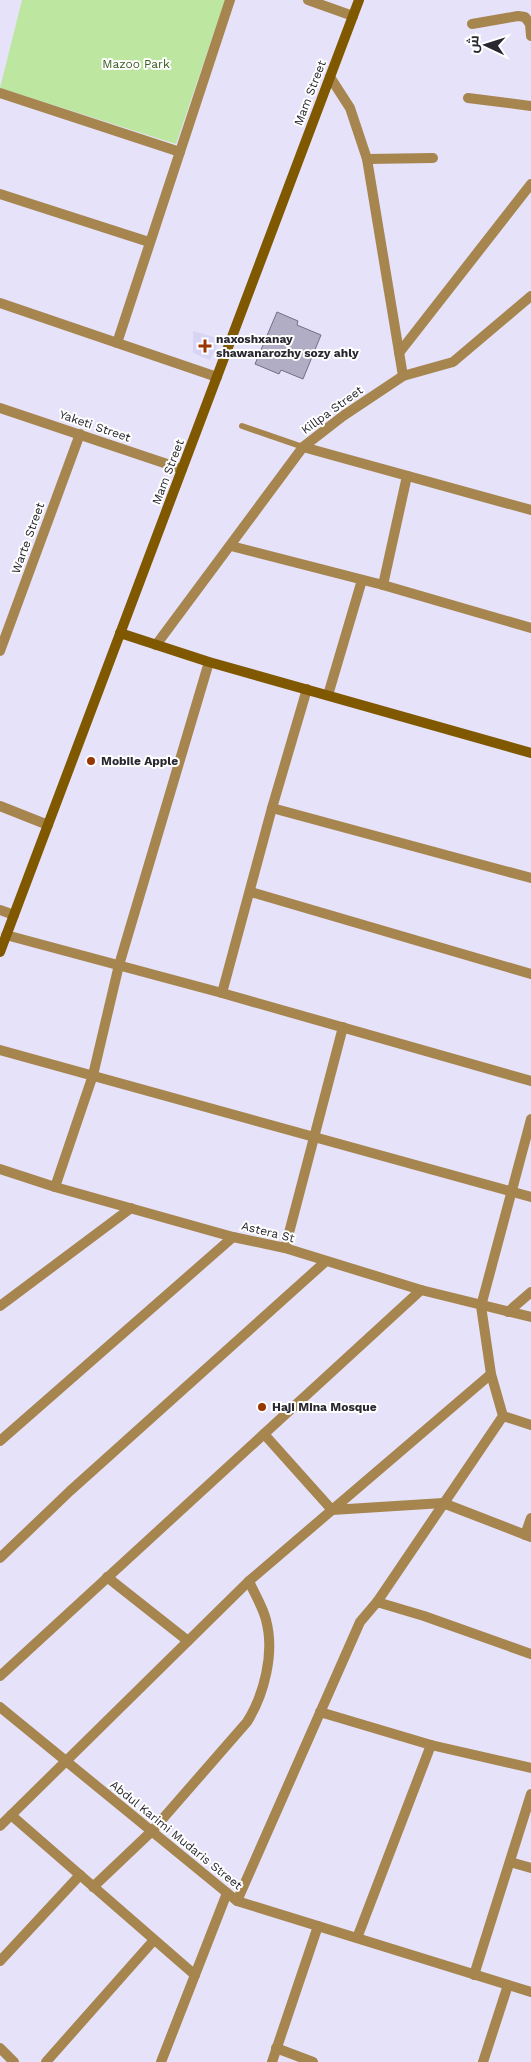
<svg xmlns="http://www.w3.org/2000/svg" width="531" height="2062" viewBox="0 0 531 2062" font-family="'Work Sans',Cairo,sans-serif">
<rect width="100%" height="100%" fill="#e5e2fa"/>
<polygon fill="#d8d4f3" points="193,331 221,339 210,360 193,353"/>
<polygon fill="#bde7a1" points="22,0 225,0 176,144 0,88"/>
<polygon fill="#b0adc4" stroke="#737085" points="277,312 298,321 297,325 321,335 303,379 281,370 279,374 255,364"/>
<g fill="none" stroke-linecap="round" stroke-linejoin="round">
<polyline stroke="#a7854e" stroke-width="6" points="242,426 303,447"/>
<g stroke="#a7854e" stroke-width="10">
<polyline points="308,0 353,16"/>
<polyline points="472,24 518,16 525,17 530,24 531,36"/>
<polyline points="330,77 350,108 367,159 403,376"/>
<polyline points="0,93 180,152"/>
<polyline points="468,98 531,106"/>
<polyline points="367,159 433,158"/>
<polyline points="0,194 149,242"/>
<polyline points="0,303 217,377"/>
<polyline points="117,343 230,0"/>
<polyline points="399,353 531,184"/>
<polyline points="0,408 182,469"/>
<polyline points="303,447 531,510"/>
<polyline points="231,546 383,585 531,628"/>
<polyline points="383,585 407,476"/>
<polyline points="156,645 303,447 343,416 403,376 453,362 531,296"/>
<polyline points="0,651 80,434"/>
<polyline points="328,695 362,580"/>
<polyline points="0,806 48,825"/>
<polyline points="272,808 531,878"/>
<polyline points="251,892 531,974"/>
<polyline points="0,910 14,915"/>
<polyline points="6,935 222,993 531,1081"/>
<polyline points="222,993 272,808 307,689"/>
<polyline points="0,1050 531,1197"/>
<polyline points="0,1169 55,1187 233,1237 285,1248 421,1290 531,1317"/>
<polyline points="55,1187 93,1075 119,965 209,662"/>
<polyline points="285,1248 343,1027"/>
<polyline points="0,1306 131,1208"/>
<polyline points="508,1312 531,1292"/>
<polyline points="503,1416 531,1425"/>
<polyline points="264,1434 332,1510 443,1503 531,1537"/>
<polyline points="0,1441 233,1237"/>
<polyline points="525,1535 531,1518"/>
<polyline points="0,1558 70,1491 325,1262"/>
<polyline points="107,1577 188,1641"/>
<polyline points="377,1602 424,1616 531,1654"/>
<polyline points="0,1676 421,1290"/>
<polyline points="0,1707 237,1901 531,1992"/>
<polyline points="320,1712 431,1745 531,1768"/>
<polyline points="11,1815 195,1975"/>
<polyline points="0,1826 249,1581 491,1374"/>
<polyline points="510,1862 531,1868"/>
<path d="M93 1887 152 1831 247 1722C264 1695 275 1653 266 1620 263 1607 254 1593 249 1581"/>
<polyline points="237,1901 360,1622 377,1602 503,1416 491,1374 481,1306 531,1119"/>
<polyline points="357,1938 431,1745"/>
<polyline points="0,1961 80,1875"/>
<polyline points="474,1975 531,1794"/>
<polyline points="0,2048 14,2062"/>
<polyline points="276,2048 313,2062"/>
<polyline points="46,2062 154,1940"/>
<polyline points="161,2062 227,1893"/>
<polyline points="272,2062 318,1926"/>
<polyline points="483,2062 508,1985"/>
</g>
<g stroke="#805800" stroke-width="10">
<polyline points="120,633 209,662 531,753"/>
<polyline points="0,952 359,0"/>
</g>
</g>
<g fill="#993501" stroke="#fff" stroke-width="2">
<path d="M202.5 338.5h5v5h5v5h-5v5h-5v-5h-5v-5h5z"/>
<circle cx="91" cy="761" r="5"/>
<circle cx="262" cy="1407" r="5"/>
</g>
<g text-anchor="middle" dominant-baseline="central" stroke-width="4" stroke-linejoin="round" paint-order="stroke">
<g font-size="12" fill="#3a5b20" stroke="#fff">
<text x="136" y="64">Mazoo Park</text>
</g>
<g font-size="12" fill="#292830" stroke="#fff">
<text transform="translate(310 93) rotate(-69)">Mam Street</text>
<text transform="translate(332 410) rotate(-36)">Killpa Street</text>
<text transform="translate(95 426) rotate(19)">Yaketi Street</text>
<text transform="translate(168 472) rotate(-69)">Mam Street</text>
<text transform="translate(28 538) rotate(-70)">Warte Street</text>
<text transform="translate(268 1232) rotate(14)">Astera St</text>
<text transform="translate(176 1835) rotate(39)">Abdul Karimi Mudaris Street</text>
</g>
<g font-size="12" font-weight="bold" fill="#292830" stroke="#fff" text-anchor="start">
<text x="216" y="339">naxoshxanay<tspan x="216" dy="14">shawanarozhy sozy ahly</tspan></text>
<text x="101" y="761">Mobile Apple</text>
<text x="272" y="1407">Haji Mina Mosque</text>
</g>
</g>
<g transform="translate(486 45) rotate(274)" stroke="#ffffff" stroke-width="4" paint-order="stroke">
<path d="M0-4L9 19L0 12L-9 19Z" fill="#292830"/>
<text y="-8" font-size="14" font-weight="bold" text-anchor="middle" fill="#292830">ش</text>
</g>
</svg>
